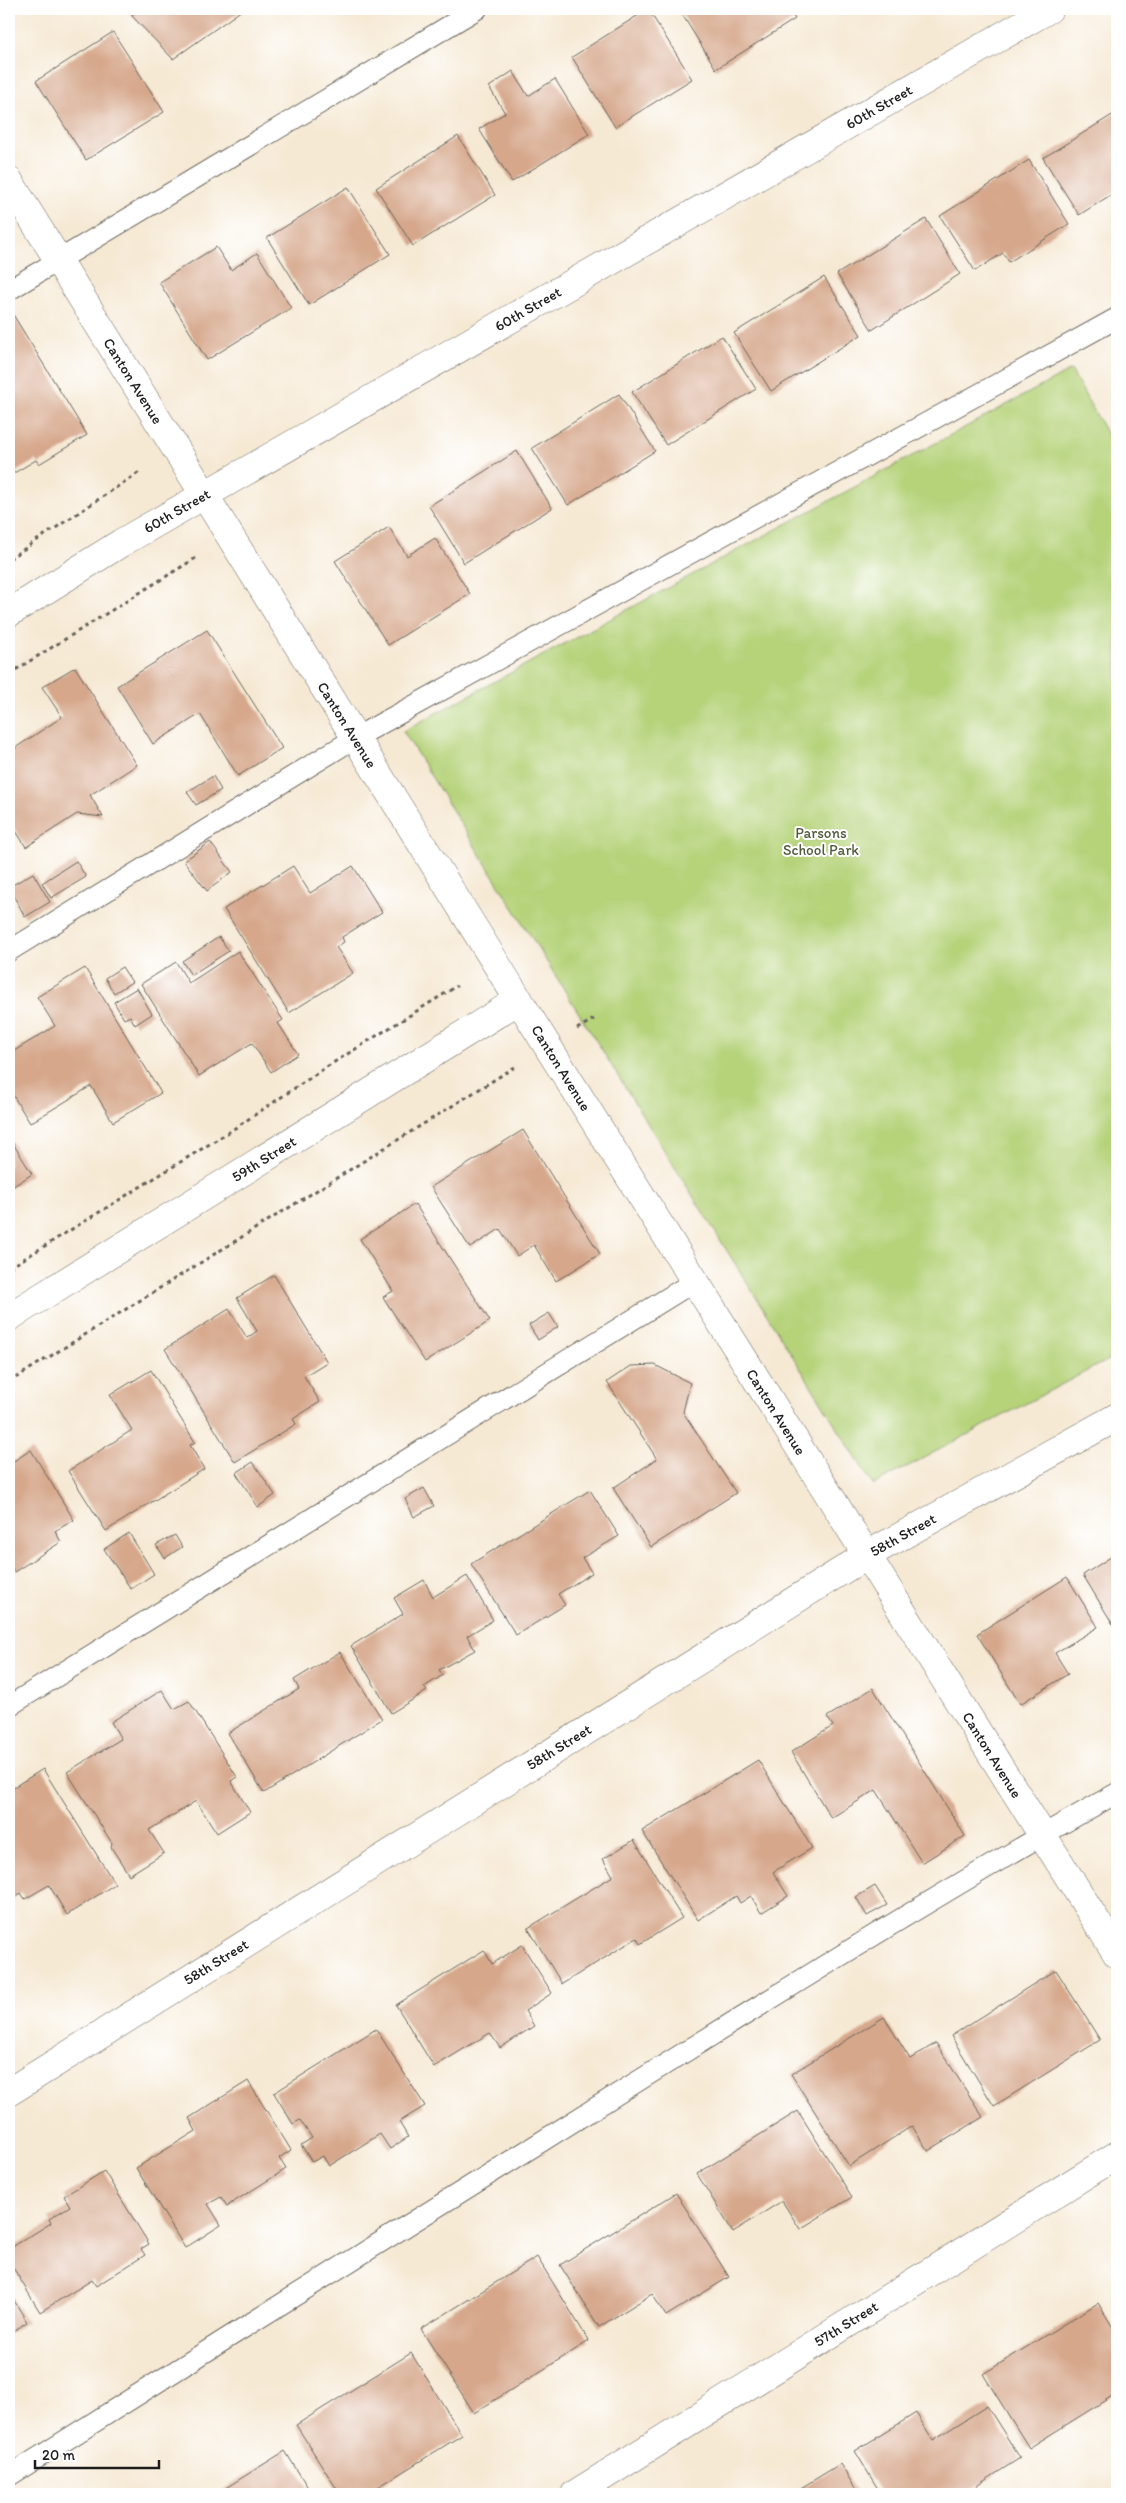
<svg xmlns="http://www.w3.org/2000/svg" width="1126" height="2503" viewBox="0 0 1126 2503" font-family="Itim,sans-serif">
<rect width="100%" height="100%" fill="#fff"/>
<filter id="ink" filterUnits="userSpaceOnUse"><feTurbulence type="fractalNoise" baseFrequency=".02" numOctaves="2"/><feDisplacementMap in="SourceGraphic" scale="10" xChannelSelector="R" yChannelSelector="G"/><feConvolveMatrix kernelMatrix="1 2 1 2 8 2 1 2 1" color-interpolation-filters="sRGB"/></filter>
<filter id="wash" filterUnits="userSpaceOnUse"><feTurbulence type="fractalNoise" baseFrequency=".0096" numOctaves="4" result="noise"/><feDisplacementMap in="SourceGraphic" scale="20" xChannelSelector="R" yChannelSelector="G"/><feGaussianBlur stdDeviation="1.12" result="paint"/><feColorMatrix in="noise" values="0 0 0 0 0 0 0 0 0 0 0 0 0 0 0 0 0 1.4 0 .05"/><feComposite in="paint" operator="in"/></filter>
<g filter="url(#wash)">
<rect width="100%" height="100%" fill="#f6e9d4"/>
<polygon fill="#b6d37a" stroke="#69784b" points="1071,370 1117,452 1117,1355 873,1485 403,731"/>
<g id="blocks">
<g fill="#d6a78b">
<polygon points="143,9 242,9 242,10 173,59 131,15"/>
<polygon points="648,9 692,79 615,127 572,57"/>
<polygon points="683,9 789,9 795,19 716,69 680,11"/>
<polygon points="113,32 164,112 86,160 36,81"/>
<polygon points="513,71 528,96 555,79 589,134 512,182 479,129 505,113 489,87"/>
<polygon points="1117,112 1117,191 1079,215 1043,158"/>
<polygon points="458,136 495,195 413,246 376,188"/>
<polygon points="1029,160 1069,224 1009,262 1003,253 975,271 940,216"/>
<polygon points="348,187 390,254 309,305 267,238"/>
<polygon points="926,219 960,274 872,330 837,274"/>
<polygon points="216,247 231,270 257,253 291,308 207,360 159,282"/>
<polygon points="824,277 861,335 771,391 734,333"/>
<polygon points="9,308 87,435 39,464 36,460 9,476"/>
<polygon points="722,336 756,389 666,445 632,392"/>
<polygon points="619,394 655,451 568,505 532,448"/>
<polygon points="517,451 552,508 464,563 429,506"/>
<polygon points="389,527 407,556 435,538 470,594 388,645 335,561"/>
<polygon points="207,630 282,748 238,776 200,714 153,744 117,686"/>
<polygon points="75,667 137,765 90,795 103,817 77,814 26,847 9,820 9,752 62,717 42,687"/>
<polygon points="213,776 221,790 196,805 187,792"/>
<polygon points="210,842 232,872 207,891 184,861"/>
<polygon points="76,861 86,877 51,898 42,883"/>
<polygon points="293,866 310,893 353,866 382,912 342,937 344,942 336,947 353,973 289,1013 224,909"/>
<polygon points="33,873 50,902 25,917 9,887"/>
<polygon points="219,937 229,951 191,975 182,961"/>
<polygon points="238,951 283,1020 278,1023 298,1054 271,1072 252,1043 199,1076 141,984 176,962 189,983"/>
<polygon points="122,967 132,982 114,993 105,978"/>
<polygon points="85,968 161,1093 113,1122 91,1086 30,1123 9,1089 9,1054 55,1026 37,997"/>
<polygon points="137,988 152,1014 135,1025 130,1016 124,1019 114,1002"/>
<polygon points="523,1130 600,1254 556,1281 534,1245 517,1256 500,1229 470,1248 431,1187"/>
<polygon points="9,1137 32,1174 9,1189"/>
<polygon points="415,1204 490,1321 425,1362 383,1297 393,1291 360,1239"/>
<polygon points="274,1275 327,1362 304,1376 320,1402 293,1419 296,1424 235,1462 165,1349 229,1309 247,1338 257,1331 237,1298"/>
<polygon points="549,1313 558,1327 538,1340 529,1325"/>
<polygon points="655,1365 690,1383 683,1412 736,1493 651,1547 613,1488 657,1459 607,1382 631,1366"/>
<polygon points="151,1370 195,1442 190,1445 204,1469 106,1531 68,1471 132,1430 110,1395"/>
<polygon points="31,1450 74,1520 55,1531 61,1542 14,1572 9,1563 9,1464"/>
<polygon points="253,1462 275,1495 258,1507 236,1473"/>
<polygon points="424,1488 434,1506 414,1517 405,1499"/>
<polygon points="590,1490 619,1536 582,1558 592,1573 558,1594 565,1605 516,1635 471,1564"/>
<polygon points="129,1533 154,1574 131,1589 104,1549"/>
<polygon points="175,1535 182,1547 165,1558 156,1545"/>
<polygon points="1117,1553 1117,1631 1083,1575"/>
<polygon points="467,1576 493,1620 467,1636 475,1650 439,1670 443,1675 424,1687 427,1691 391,1713 351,1646 403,1614 394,1598 424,1580 433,1597"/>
<polygon points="1067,1577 1098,1627 1055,1653 1068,1674 1020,1704 977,1634"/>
<polygon points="340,1652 382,1719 264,1793 228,1733 299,1689 294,1680"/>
<polygon points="873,1688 965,1836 922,1863 876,1790 831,1818 791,1752 833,1726 827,1717"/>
<polygon points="162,1690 174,1709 189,1701 237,1777 231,1781 250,1812 217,1833 196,1801 149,1830 164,1853 129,1875 111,1847 112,1843 67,1772 121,1739 111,1722"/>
<polygon points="758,1760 812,1848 773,1872 788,1896 761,1913 751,1896 740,1903 736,1896 698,1920 642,1831"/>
<polygon points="43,1769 115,1884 67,1915 49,1885 25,1899 21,1893 9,1901 9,1790"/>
<polygon points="634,1840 682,1918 640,1944 637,1938 562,1984 528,1928 613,1876 603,1859"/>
<polygon points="875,1886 887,1905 867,1916 856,1897"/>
<polygon points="522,1945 552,1993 525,2011 534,2026 500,2048 490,2033 434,2067 396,2005 484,1950 492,1964"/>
<polygon points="1056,1970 1100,2040 994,2106 951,2036"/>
<polygon points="884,2017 910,2059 936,2043 983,2117 928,2151 912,2126 849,2166 791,2074"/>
<polygon points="376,2029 425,2106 399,2122 408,2137 390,2149 380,2134 329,2166 323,2156 312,2162 301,2145 312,2138 300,2120 293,2124 274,2093"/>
<polygon points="248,2081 291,2150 279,2158 286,2169 227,2206 221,2197 208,2204 221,2225 185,2248 136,2168 196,2131 189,2118"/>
<polygon points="798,2111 852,2197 800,2229 782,2201 733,2232 697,2174"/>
<polygon points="104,2171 149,2244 141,2249 145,2255 96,2286 92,2280 40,2312 9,2261 9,2249 51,2223 49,2219 70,2206 64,2196"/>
<polygon points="676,2193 729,2277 666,2316 652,2294 599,2327 560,2265"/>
<polygon points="537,2257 589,2341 474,2413 421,2329"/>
<polygon points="9,2292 27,2322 9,2334"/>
<polygon points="1117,2298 1117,2308 1112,2301"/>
<polygon points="1098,2303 1117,2334 1117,2393 1029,2448 983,2374"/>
<polygon points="411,2353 462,2435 367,2494 340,2494 296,2425"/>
<polygon points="987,2406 1020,2458 964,2494 881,2494 855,2451 916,2413 933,2440"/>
<polygon points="285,2451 312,2494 216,2494"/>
<polygon points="840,2464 859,2494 791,2494"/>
</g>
</g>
</g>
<g filter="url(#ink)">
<use href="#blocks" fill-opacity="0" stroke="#68645c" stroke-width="1"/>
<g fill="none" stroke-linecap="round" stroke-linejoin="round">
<defs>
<g id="service">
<polyline points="9,290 477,9"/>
<polyline points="9,951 355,738 1117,318"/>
<polyline points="9,1706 695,1281"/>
<path d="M9 2476C217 2344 426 2213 635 2083 795 1984 953 1884 1117 1793"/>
</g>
<g id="minor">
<polyline points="9,181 548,1047 1117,1954"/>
<polyline points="9,613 121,543 1049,9"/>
<polyline points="9,1317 519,1000"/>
<polyline points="575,2494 1117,2155"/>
</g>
<polyline id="tertiary" points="9,2092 867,1555 1117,1417"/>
</defs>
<use href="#service" stroke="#68645c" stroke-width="22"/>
<use href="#minor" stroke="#68645c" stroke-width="29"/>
<use href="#tertiary" stroke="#68645c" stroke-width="29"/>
<g stroke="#68645c" stroke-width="3" stroke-dasharray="4 4" stroke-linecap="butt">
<polyline points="9,559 141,471"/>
<polyline points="9,674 199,556"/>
<polyline points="577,1029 594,1019"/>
<polyline points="9,1268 229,1132 328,1066 457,986"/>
<polyline points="9,1382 518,1065"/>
</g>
<use href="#service" stroke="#fff" stroke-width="20"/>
<use href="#minor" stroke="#fff" stroke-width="28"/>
<use href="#tertiary" stroke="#fff" stroke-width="28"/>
</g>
</g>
<g text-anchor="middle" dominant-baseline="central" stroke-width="4" stroke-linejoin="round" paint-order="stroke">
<g font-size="15" fill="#1c1c1c" stroke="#fff">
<text transform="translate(879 107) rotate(-30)">60th Street</text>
<text transform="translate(528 309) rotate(-30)">60th Street</text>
<text transform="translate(133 381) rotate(58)">Canton Avenue</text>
<text transform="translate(177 511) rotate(-30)">60th Street</text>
<text transform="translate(347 725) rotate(58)">Canton Avenue</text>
<text transform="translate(561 1068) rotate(58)">Canton Avenue</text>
<text transform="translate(264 1159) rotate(-32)">59th Street</text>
<text transform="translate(776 1412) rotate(58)">Canton Avenue</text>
<text transform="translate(903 1535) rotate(-29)">58th Street</text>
<text transform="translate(559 1747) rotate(-32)">58th Street</text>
<text transform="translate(992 1755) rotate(58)">Canton Avenue</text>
<text transform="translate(216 1962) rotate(-32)">58th Street</text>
<text transform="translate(846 2324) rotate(-32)">57th Street</text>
</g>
<g font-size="15" fill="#525c3d" stroke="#fff">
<text x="821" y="833">Parsons<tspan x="821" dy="17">School Park</tspan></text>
</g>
</g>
<rect width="1126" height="2503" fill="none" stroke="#fff" stroke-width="30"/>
<path d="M35 2460v8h124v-8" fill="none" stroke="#1c1c1c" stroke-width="2.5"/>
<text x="42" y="2460" font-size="15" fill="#1c1c1c" stroke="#ffffff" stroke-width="4" paint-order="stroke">20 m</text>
</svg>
